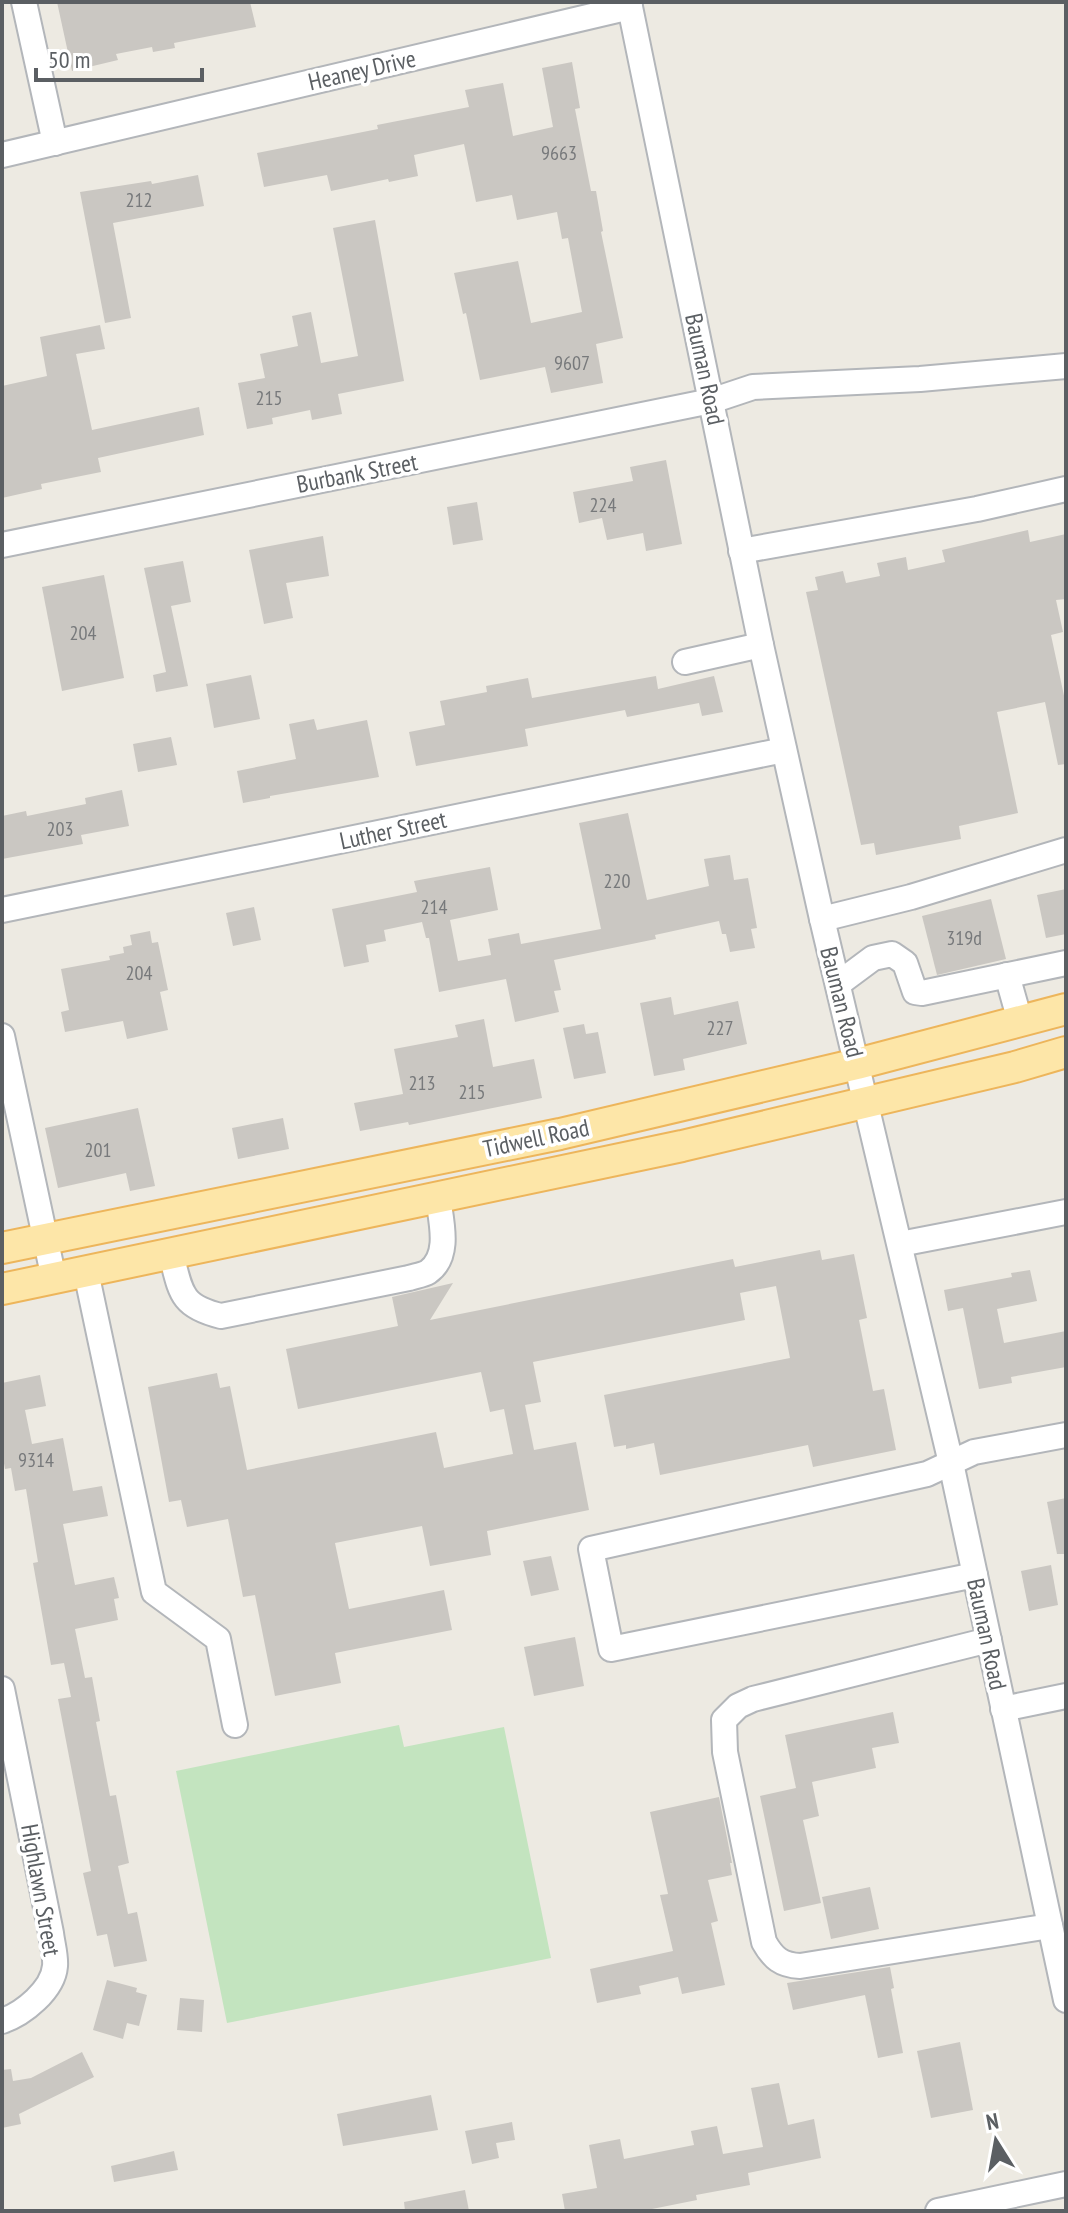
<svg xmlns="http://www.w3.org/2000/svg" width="1068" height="2213" viewBox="0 0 1068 2213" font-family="'PT Sans Narrow',sans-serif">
<rect width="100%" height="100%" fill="#edeae2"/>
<polygon fill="#c3e4bf" points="399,1725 404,1747 504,1727 551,1958 227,2023 176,1771"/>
<g fill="#cac7c2">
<polygon points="57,2 250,2 256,27 174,43 175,48 153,52 152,47 116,54 118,60 72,71"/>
<polygon points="572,62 580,108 575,109 591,191 596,191 603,231 601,232 623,338 596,344 603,383 551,393 545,367 480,380 466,313 463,314 454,273 518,261 531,323 582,312 568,238 562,239 557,212 517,220 512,195 476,202 464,144 414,155 418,176 389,182 388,179 331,191 327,175 264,187 257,153 378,129 377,125 469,107 465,90 503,83 513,136 553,127 542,68"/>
<polygon points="198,175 204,206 113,223 131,318 105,323 80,192 151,181 152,184"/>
<polygon points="375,220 404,381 338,394 342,414 312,420 310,410 272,418 273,424 247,429 238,383 265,378 260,354 298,346 292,316 311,312 321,363 358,356 333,228"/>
<polygon points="100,325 105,349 76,354 92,430 199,407 204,435 98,458 101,472 41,484 42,489 2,498 2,386 47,376 40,337"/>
<polygon points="666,460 682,544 646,551 643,533 607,540 602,518 579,523 573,492 633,481 630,467"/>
<polygon points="477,502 483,540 453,545 447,507"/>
<polygon points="1028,530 1030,542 1066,534 1066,599 1056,600 1063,632 1051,635 1066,705 1066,764 1058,765 1045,702 997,712 1018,813 959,826 961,839 876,855 874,843 861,845 806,592 818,590 815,577 843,571 846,583 880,576 877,563 906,557 908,570 945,562 942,550"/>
<polygon points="323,536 329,576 286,583 293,618 264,624 249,550"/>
<polygon points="183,561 191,602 171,606 188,686 156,692 153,675 166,672 144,568"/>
<polygon points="104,575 124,678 62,691 42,587"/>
<polygon points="251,675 260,719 214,728 206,684"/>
<polygon points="656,676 658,689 714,676 723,712 702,716 699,703 627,717 625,710 525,729 528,746 416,766 409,732 445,725 440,701 487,692 486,686 528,678 532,698"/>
<polygon points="314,719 317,730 367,720 379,777 270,796 270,798 243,803 237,771 296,759 289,724"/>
<polygon points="171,737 177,765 138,772 133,744"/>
<polygon points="122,790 129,826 81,835 83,844 2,859 2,816 26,811 27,816 86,804 85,798"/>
<polygon points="628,813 647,900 709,886 704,859 730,855 734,880 748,878 757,928 751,929 755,948 730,952 726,934 722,934 719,921 655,935 656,939 554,960 561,990 554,991 559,1012 515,1022 506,979 439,992 429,938 426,938 422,922 384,930 386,941 366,945 369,962 344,967 332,909 417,892 414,881 490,867 498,910 450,920 458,961 491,955 488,939 519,933 521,944 601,929 579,823"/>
<polygon points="1066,889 1066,934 1046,938 1037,895"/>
<polygon points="991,899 1006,959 937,975 922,916"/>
<polygon points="254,907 261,940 233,946 226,913"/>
<polygon points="150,931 152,943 158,942 168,990 160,992 168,1030 127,1039 123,1021 65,1032 61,1012 69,1010 61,969 110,960 109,956 124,953 123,947 132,945 130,935"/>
<polygon points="671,997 674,1015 738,1001 747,1044 683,1059 685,1070 654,1076 640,1003"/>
<polygon points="484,1019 493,1067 534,1059 542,1098 409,1125 408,1122 360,1131 354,1103 403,1094 394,1049 458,1037 455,1025"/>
<polygon points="584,1024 586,1034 598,1032 606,1073 574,1079 563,1028"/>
<polygon points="138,1108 155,1186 130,1191 126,1173 58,1188 45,1128"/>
<polygon points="283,1118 289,1149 238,1159 232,1128"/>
<polygon points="820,1250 822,1260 854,1254 867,1318 859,1320 873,1391 884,1389 896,1450 813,1467 808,1445 660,1475 654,1443 626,1449 626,1445 614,1447 604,1395 790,1358 776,1286 740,1293 745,1320 533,1362 541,1402 525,1405 534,1450 576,1442 589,1510 487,1531 491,1555 430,1566 422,1526 335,1543 349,1609 444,1590 452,1630 335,1653 341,1683 275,1696 255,1595 243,1597 228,1519 187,1527 181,1500 169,1502 148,1387 217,1373 220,1388 230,1386 247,1470 436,1432 444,1468 513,1454 504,1409 490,1412 481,1372 298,1409 286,1349 398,1326 392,1297 453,1283 430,1320 733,1259 735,1267"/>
<polygon points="1030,1270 1037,1301 997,1309 1004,1343 1066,1331 1066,1367 1011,1377 1012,1383 979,1389 963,1308 948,1311 944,1290 1012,1277 1011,1273"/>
<polygon points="40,1375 46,1406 25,1410 32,1444 63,1438 73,1491 102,1486 108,1516 63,1524 75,1585 114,1577 119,1598 114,1599 118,1620 75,1629 85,1678 92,1677 100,1721 96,1722 110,1796 116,1795 129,1863 118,1866 128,1914 137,1912 147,1961 114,1967 107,1934 97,1936 83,1873 91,1871 58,1699 71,1697 64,1663 51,1665 33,1563 38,1562 26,1489 15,1491 11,1468 5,1469 2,1452 2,1383"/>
<polygon points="1066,1498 1066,1554 1057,1554 1047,1502"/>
<polygon points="551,1556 559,1590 531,1596 523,1561"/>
<polygon points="1051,1565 1058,1605 1029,1611 1021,1571"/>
<polygon points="575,1637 584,1686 534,1696 524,1647"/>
<polygon points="893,1712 899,1743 872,1748 876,1768 812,1782 819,1816 803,1820 821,1903 784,1911 760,1796 796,1788 785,1735"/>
<polygon points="719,1797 732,1863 730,1863 732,1875 708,1880 718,1921 711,1923 725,1985 682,1994 678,1977 639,1986 641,1994 597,2003 590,1969 673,1951 660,1895 668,1894 650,1812"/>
<polygon points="870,1887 879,1929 831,1939 822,1897"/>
<polygon points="890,1967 894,1988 891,1989 903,2053 878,2058 865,1995 793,2010 787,1983"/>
<polygon points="107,1980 137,1988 136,1992 147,1995 139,2026 127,2023 123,2039 93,2030"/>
<polygon points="180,1998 204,2000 202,2032 177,2030"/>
<polygon points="960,2042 973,2110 931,2118 917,2051"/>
<polygon points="82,2052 94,2077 19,2114 21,2124 2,2128 2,2070 11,2069 13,2081 31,2078"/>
<polygon points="779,2083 788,2125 814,2119 821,2158 748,2173 750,2185 696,2195 697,2200 642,2211 565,2211 562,2194 597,2188 589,2145 620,2139 624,2159 694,2145 691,2131 717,2126 723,2154 763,2147 751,2088"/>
<polygon points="431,2095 438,2130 343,2146 337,2114"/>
<polygon points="512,2122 515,2140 496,2143 499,2158 472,2164 465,2131"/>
<polygon points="174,2151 178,2170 114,2182 111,2166"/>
<polygon points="465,2190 469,2211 405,2211 404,2202"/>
</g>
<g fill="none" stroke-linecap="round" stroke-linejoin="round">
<defs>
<g id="minor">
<polyline points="24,2 55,143"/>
<polyline points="629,2 761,645 822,919 951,1463 1066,2000"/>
<polyline points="2,155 630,7"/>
<polyline points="2,545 711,401 753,387 920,379 1066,366"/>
<polyline points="741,551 977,509 1066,489"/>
<polyline points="685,662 761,645"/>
<polyline points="2,910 784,750"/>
<polyline points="822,919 911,897 1066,850"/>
<polyline points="1007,975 1020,1021"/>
<polyline points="838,984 873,958 892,954 905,963 915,992 922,993 1066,963"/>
<polyline points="2,1036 54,1279"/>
<polyline points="900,1244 1066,1212"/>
<path d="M171 1254C181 1292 180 1306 221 1316L409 1278C415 1276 423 1275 428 1272 451 1256 441 1221 438 1198"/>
<polyline points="86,1272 154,1592 218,1639 235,1725"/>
<polyline points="975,1575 611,1649 591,1549 927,1474 974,1452 1066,1435"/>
<path d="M989 1640 753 1699 738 1706 724 1720 725 1752 764 1942C773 1958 781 1965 800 1966L1050 1926"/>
<path d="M2 1689 51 1933C52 1943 56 1956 55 1966 53 1990 23 2014 2 2021"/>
<polyline points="1003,1709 1066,1696"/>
<polyline points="938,2211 1066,2184"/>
</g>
<g id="major">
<polyline points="2,1248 560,1134 857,1064 1066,1009"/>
<polyline points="2,1289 682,1146 1015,1067 1066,1052"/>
</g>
</defs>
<use href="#minor" stroke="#b3b6ba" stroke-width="28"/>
<use href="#major" stroke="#edb55b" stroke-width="34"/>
<use href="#minor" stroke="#fff" stroke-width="24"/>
<use href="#major" stroke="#fde6a8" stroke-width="30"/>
</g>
<g text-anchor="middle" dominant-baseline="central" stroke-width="7" stroke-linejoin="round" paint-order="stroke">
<g font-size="20" fill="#77797b">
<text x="559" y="153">9663</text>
<text x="139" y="200">212</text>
<text x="572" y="363">9607</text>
<text x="269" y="398">215</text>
<text x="603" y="505">224</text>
<text x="83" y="633">204</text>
<text x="60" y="829">203</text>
<text x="617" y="881">220</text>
<text x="434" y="907">214</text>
<text x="964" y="938">319d</text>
<text x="139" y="973">204</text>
<text x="720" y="1028">227</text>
<text x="422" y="1083">213</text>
<text x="472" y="1092">215</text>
<text x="98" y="1150">201</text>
<text x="36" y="1460">9314</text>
</g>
<g font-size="24" fill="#5b5f63" stroke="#fff">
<text transform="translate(362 70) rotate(-13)">Heaney Drive</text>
<text transform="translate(705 369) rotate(78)">Bauman Road</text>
<text transform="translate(357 473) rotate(-11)">Burbank Street</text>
<text transform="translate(393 830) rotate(-12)">Luther Street</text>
<text transform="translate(842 1002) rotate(76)">Bauman Road</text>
<text transform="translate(536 1138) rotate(-12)">Tidwell Road</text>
<text transform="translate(987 1634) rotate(78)">Bauman Road</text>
<text transform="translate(41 1890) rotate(80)">Highlawn Street</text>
</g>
</g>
<rect width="1068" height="2213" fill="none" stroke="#5b5f63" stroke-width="8"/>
<g transform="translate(996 2141) rotate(349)" stroke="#ffffff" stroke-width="6" paint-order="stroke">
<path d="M0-6L14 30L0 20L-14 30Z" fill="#5b5f63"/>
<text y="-12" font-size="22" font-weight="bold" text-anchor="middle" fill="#5b5f63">N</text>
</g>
<path d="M36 68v12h166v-12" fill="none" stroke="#5b5f63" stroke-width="4"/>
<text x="48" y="68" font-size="24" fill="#5b5f63" stroke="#ffffff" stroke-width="6" paint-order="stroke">50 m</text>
</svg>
